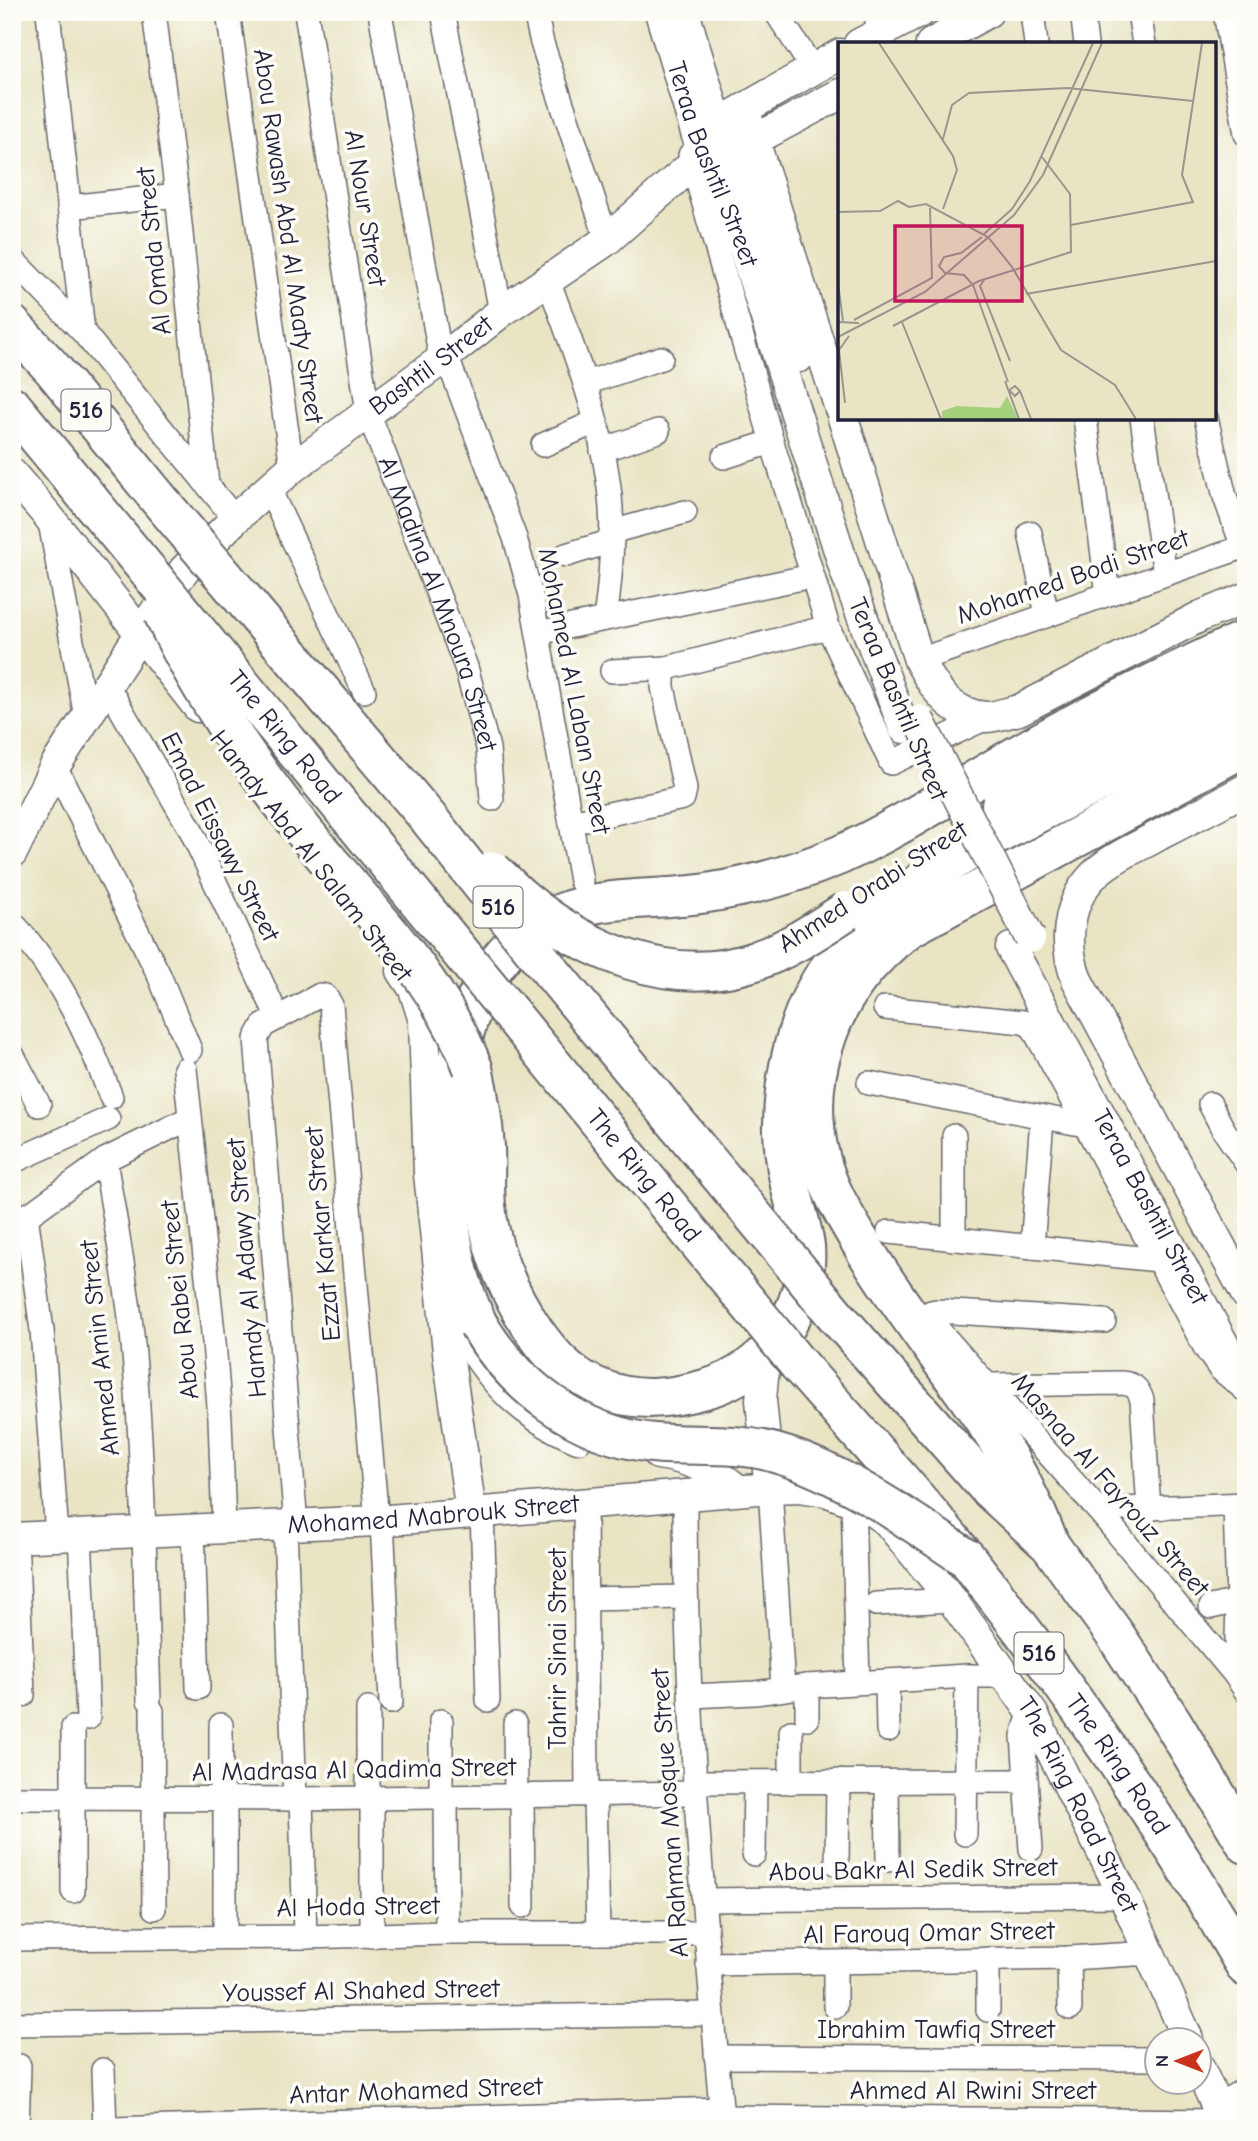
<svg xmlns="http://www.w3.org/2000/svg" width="1258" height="2141" viewBox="0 0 1258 2141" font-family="'Comic Neue',sans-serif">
<rect width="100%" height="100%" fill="#fdfcf7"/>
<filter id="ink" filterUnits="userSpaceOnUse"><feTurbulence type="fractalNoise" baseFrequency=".0143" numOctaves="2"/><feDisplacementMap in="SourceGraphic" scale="14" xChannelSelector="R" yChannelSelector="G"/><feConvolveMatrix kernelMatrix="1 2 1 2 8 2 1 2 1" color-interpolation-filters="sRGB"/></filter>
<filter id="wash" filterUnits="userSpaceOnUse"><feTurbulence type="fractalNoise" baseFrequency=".00686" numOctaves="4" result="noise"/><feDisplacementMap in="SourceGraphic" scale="28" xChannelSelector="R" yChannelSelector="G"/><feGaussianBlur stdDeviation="1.57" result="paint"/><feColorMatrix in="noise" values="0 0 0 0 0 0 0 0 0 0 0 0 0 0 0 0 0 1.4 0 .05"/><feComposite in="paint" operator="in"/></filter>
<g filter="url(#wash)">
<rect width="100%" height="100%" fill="#e9e4c4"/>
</g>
<g filter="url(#ink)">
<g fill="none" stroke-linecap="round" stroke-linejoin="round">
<defs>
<g id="minor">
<polyline points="48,12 83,332"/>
<polyline points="154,12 177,195 207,484"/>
<polyline points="228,12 292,468"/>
<path id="s1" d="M306 12 368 412 466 667 488 748 492 799"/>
<polyline points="380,12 441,360"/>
<polyline points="443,12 501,312"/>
<polyline points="535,12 542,43 607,240"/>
<polyline points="776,12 812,68"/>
<polyline points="875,12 880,33"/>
<polyline points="1032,12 1036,44"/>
<polyline points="1082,12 1086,44"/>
<polyline points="1139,12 1144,44"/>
<polyline points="1225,12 1246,134"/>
<polyline points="690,155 772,442 828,627 891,763 988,717"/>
<polyline points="69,207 177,195"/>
<polyline points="12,259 83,332 235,519"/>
<path d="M548 280C574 350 602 421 610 496 614 537 611 579 605 619"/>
<polyline points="446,355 515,538 531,595 581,881"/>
<polyline points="586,383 661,358"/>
<polyline points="1085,418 1108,594"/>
<polyline points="1142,418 1165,574"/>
<polyline points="1206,418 1225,497 1243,547"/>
<polyline points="543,445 595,422"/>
<polyline points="602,450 658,431"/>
<polyline points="724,457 772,442"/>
<polyline points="269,489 364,691"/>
<polyline points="49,517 86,717"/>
<polyline points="611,532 685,512"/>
<polyline points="1030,533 1047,615"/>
<polyline points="566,555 612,541"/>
<polyline points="538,633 812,576"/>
<polyline points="919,660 1246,546"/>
<polyline points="612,671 667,668"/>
<polyline points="107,685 190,828 278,1018"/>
<polyline points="55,766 159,975 190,1050"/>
<polyline points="572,822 683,798 685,789 663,687 663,676 667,668 828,627"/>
<path d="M12 922C59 973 87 1033 111 1097"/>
<polyline points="885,1008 1023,1022 1032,1026 1206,1349 1220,1369 1244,1389"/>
<polyline points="12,1054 39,1105"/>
<polyline points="185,1069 214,1342 220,1419 224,1527"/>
<polyline points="869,1083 1085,1125"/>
<polyline points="1210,1104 1223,1129 1246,1163"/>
<polyline points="954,1136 954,1239"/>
<path d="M105 1160C115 1221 127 1282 133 1344 144 1462 145 1582 149 1700"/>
<polyline points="12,1162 108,1119"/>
<polyline points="26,1215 42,1330 57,1535"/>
<polyline points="15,1225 105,1160 190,1118"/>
<polyline points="889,1232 1158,1260"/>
<polyline points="1032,1247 1042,1119"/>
<polyline points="1104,1321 936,1311 931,1312 933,1324 1098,1510 1236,1676 1246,1691"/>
<path d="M987 1385 1121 1383C1134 1384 1138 1388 1142 1400L1149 1510"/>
<polyline points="770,1488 783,1688"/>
<path d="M685 1494C685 1706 704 1918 723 2129"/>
<polyline points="853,1500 858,1682"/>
<polyline points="585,1502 587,1795"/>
<polyline points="1235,1505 1238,1601 1236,1676 1243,1675"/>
<polyline points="1098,1510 1246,1504"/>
<polyline points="482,1511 488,1700"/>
<polyline points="382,1521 391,1702"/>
<polyline points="285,1525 295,1799"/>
<polyline points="296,1525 256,1039 263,1026 320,995 325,996 331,1005 377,1521"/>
<polyline points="193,1529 198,1688"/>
<polyline points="80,1533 88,1718"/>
<polyline points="16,1537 23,1695"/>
<polyline points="586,1599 685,1597"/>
<polyline points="876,1604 952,1600"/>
<polyline points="1211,1607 1246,1599"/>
<polyline points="887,1681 888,1730"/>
<polyline points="807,1686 807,1718"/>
<polyline points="691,1696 755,1693 807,1686 967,1676 1005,1676"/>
<polyline points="368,1709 368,1799"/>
<polyline points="152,1711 154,1908"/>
<polyline points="441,1721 441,1798"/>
<polyline points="515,1724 516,1796"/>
<polyline points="221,1725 221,1799"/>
<polyline points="791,1732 791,1782"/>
<polyline points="695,1782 1026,1781"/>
<polyline points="887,1782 888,1860"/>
<polyline points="595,1795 598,1933"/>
<polyline points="522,1796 523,1906"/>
<polyline points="446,1797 447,1933"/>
<polyline points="12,1798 301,1799 695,1793"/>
<polyline points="301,1799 305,1937"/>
<polyline points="372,1799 372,1936"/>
<polyline points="965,1834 967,1676"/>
<polyline points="1031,1849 1023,1736 1028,1720 1033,1714"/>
<polyline points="754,1854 755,1782"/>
<polyline points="837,1864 838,1781"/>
<polyline points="73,1891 73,1728"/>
<polyline points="703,1900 1124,1896"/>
<polyline points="225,1937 225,1799"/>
<polyline points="12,1939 305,1937 447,1933 705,1933"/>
<polyline points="1069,1958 1070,2008"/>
<polyline points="988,1959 988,2010"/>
<polyline points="835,1963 835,2006"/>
<polyline points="708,1964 1069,1958 1151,1953"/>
<polyline points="12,2024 711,2014"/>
<polyline points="716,2057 1156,2059"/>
<polyline points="103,2070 105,2129"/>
<polyline points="721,2117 1223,2121"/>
<polyline points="17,2129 19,2066"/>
<polyline points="113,2129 720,2109"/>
</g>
<g id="tertiary">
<path id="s2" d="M660 12 697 136 744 248 846 573 904 728"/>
<polyline points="684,12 718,124 771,260 799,357"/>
<polyline points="859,44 920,12"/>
<polyline points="931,44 988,12"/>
<polyline points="744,109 840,409"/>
<polyline points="728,118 840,54"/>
<path d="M843 418 919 660C935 689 949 714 986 717 996 717 1009 712 1019 710L1201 616 1246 598"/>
<polyline points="12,474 48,516 198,707"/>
<path d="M1246 789C1217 805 1188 820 1159 835 1142 845 1122 853 1107 864 1068 891 1061 939 1077 980L1246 1294"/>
<path id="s3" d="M12 853 55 766 140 634 184 570 235 519 292 468 441 360 501 312 607 240 685 171 710 164 840 94"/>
<path id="s4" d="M1011 948 1246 1386"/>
<polyline points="402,971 414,989 424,1021 429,1174 449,1361 471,1512"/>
<path d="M465 1335C495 1385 524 1415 578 1438"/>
<polyline points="765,1355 761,1400 768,1471"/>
<path d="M658 1454C689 1458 714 1470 738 1490"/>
<path id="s5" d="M12 1538 377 1521 770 1488 798 1487 826 1491 865 1506 888 1522 952 1600 1033 1714 1124 1896 1188 2039"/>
<polyline points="1198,2065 1227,2129"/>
<polyline points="1218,2109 1246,2093"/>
</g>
<g id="motorway">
<polyline points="12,325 52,368 157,497"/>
<polyline points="12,406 148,571"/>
<polyline points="1001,805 1095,751 1246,674"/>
<path d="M473 1068C479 1094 483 1120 485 1147 486 1166 484 1185 486 1205 490 1251 509 1294 535 1332 552 1356 571 1377 599 1388 635 1403 669 1399 705 1389 768 1372 810 1310 805 1246 803 1231 799 1218 795 1204 788 1181 784 1156 783 1132 782 1078 797 1011 830 967 889 887 1003 830 1090 787 1142 761 1194 735 1246 709"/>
<polyline points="838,1318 988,1488 1050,1545 1116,1636 1173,1723 1246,1844"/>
<path d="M478 1324C443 1252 448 1195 452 1117 457 1020 488 921 598 903 634 897 671 899 707 893 752 886 798 873 840 855 908 824 970 781 1035 745 1104 706 1174 672 1246 639"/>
<path id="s6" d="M798 1364C855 1429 914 1493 968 1560 1070 1689 1164 1825 1246 1967"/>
<path d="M1050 1545C1033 1502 1012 1461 986 1423 946 1365 902 1310 865 1250 848 1221 829 1192 821 1160 811 1122 812 1082 824 1045 839 995 869 959 909 928L1246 746"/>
</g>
</defs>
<use href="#minor" stroke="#68666b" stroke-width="26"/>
<use href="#tertiary" stroke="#68666b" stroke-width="33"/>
<use href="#motorway" stroke="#68666b" stroke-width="42"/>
<use href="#minor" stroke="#fff" stroke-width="23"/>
<use href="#tertiary" stroke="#fff" stroke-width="30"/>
<use href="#motorway" stroke="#fff" stroke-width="38"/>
<defs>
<polyline id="tertiary-bridge" points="919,720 1030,938"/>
<g id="motorway-bridge">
<polyline points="157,497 429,819 544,963 838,1318"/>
<path id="s7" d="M148 571 798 1364"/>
<path d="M163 613C199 692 252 767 307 835 367 908 439 979 473 1068"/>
<path d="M493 871C503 880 513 891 524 900 587 952 671 988 752 962 786 951 817 930 846 911"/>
<path d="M478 1324C515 1387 579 1435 653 1443 694 1447 734 1441 775 1453 840 1471 910 1520 966 1558"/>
</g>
</defs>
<use href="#tertiary-bridge" stroke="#68666b" stroke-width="33" stroke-linecap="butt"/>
<use href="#motorway-bridge" stroke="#68666b" stroke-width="42" stroke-linecap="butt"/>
<use href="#tertiary-bridge" stroke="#fff" stroke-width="30"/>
<use href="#motorway-bridge" stroke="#fff" stroke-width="38"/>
</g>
</g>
<g text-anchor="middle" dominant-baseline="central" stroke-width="7" stroke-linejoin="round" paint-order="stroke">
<g fill="#fdfcf7" stroke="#646373" stroke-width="2">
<rect x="61.5" y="389.5" width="49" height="41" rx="5"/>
<rect x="473.5" y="886.5" width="49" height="41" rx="5"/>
<rect x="1014.5" y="1632.5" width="49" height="41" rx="5"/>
</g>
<g font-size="24" font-weight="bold" fill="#22223b">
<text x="86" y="410">516</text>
<text x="498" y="907">516</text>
<text x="1039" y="1653">516</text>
</g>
<g font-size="26" fill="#22223b" stroke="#fdfcf7">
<text stroke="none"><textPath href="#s2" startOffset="161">Teraa Bashtil Street</textPath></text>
<text transform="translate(365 208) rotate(81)">Al Nour Street</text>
<text transform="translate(288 236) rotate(82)">Abou Rawash Abd Al Maaty Street</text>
<text transform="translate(154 251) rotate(-96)">Al Omda Street</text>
<text stroke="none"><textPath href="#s3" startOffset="653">Bashtil Street</textPath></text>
<text transform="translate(1073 577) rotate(-19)">Mohamed Bodi Street</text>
<text stroke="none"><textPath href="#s1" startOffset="609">Al Madina Al Mnoura Street</textPath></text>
<text transform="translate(574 691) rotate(79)">Mohamed Al Laban Street</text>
<text transform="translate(898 699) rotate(67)">Teraa Bashtil Street</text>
<text stroke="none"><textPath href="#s7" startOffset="215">The Ring Road</textPath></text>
<text transform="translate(220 837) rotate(63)">Emad Eissawy Street</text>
<text transform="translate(311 856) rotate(52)">Hamdy Abd Al Salam Street</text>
<text transform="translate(873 887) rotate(-33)">Ahmed Orabi Street</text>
<text stroke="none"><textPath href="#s7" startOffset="782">The Ring Road</textPath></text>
<text stroke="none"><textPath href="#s4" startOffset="294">Teraa Bashtil Street</textPath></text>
<text transform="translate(323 1234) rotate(-95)">Ezzat Karkar Street</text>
<text transform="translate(247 1268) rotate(-95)">Hamdy Al Adawy Street</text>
<text transform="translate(180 1300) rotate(-96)">Abou Rabei Street</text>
<text transform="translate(100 1348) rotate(-96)">Ahmed Amin Street</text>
<text transform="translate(1110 1485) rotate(49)">Masnaa Al Fayrouz Street</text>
<text stroke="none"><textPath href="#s5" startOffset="422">Mohamed Mabrouk Street</textPath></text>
<text transform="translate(558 1649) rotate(-90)">Tahrir Sinai Street</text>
<text stroke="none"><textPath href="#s6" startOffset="513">The Ring Road</textPath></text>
<text transform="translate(354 1770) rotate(-1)">Al Madrasa Al Qadima Street</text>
<text stroke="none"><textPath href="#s5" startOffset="1228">The Ring Road Street</textPath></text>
<text transform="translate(670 1813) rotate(-94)">Al Rahman Mosque Street</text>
<text transform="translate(913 1870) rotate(-1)">Abou Bakr Al Sedik Street</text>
<text transform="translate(358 1907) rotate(-1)">Al Hoda Street</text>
<text transform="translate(929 1933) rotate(-1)">Al Farouq Omar Street</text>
<text transform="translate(361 1991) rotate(-1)">Youssef Al Shahed Street</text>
<text x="936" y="2030">Ibrahim Tawfiq Street</text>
<text transform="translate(416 2091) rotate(-2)">Antar Mohamed Street</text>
<text x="973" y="2091">Ahmed Al Rwini Street</text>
</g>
</g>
<g transform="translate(838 42)">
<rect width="378" height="378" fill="#e9e4c4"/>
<path d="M169 354 180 377H104V369L119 364 162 366Z" fill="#a5d17d"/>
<path fill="none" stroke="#99968d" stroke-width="2" d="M41 1 115 114 119 128 105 167M105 97 114 63 131 51 230 46 355 59M0 126 1 1M0 170 42 169 60 159 71 165 88 162 150 195 174 225 223 308 277 343 298 377M233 183 355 160 344 133 364 1M146 192 174 167 192 139 255 1M144 195 123 211 106 215 101 224 107 231 126 233 135 243 170 340M146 238 142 244 172 319M0 241 5 279M188 252 378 219M16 278 94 236 92 166M0 280 21 281M64 280 103 377M55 284 141 239 233 210 232 152 204 115M0 295 87 250 176 173 205 133 264 1M167 339 181 377M170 349 177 344 182 349 177 354 172 349M182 349 193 377M7 361 1 308 11 294"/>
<path fill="#c2185b" fill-opacity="0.15" stroke="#c2185b" stroke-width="3.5" d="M57 184H184V259H57Z"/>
<rect width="378" height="378" fill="none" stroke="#22223b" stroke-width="3.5"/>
</g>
<rect width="1258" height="2141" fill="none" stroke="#fdfcf7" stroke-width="42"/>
<g transform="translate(1178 2061) rotate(270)"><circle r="33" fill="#fdfcf7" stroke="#a5a5ac" stroke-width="2"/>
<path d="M0-5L12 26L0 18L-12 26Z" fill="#c8321e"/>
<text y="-10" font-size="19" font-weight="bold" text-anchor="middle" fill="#22223b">N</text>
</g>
</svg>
